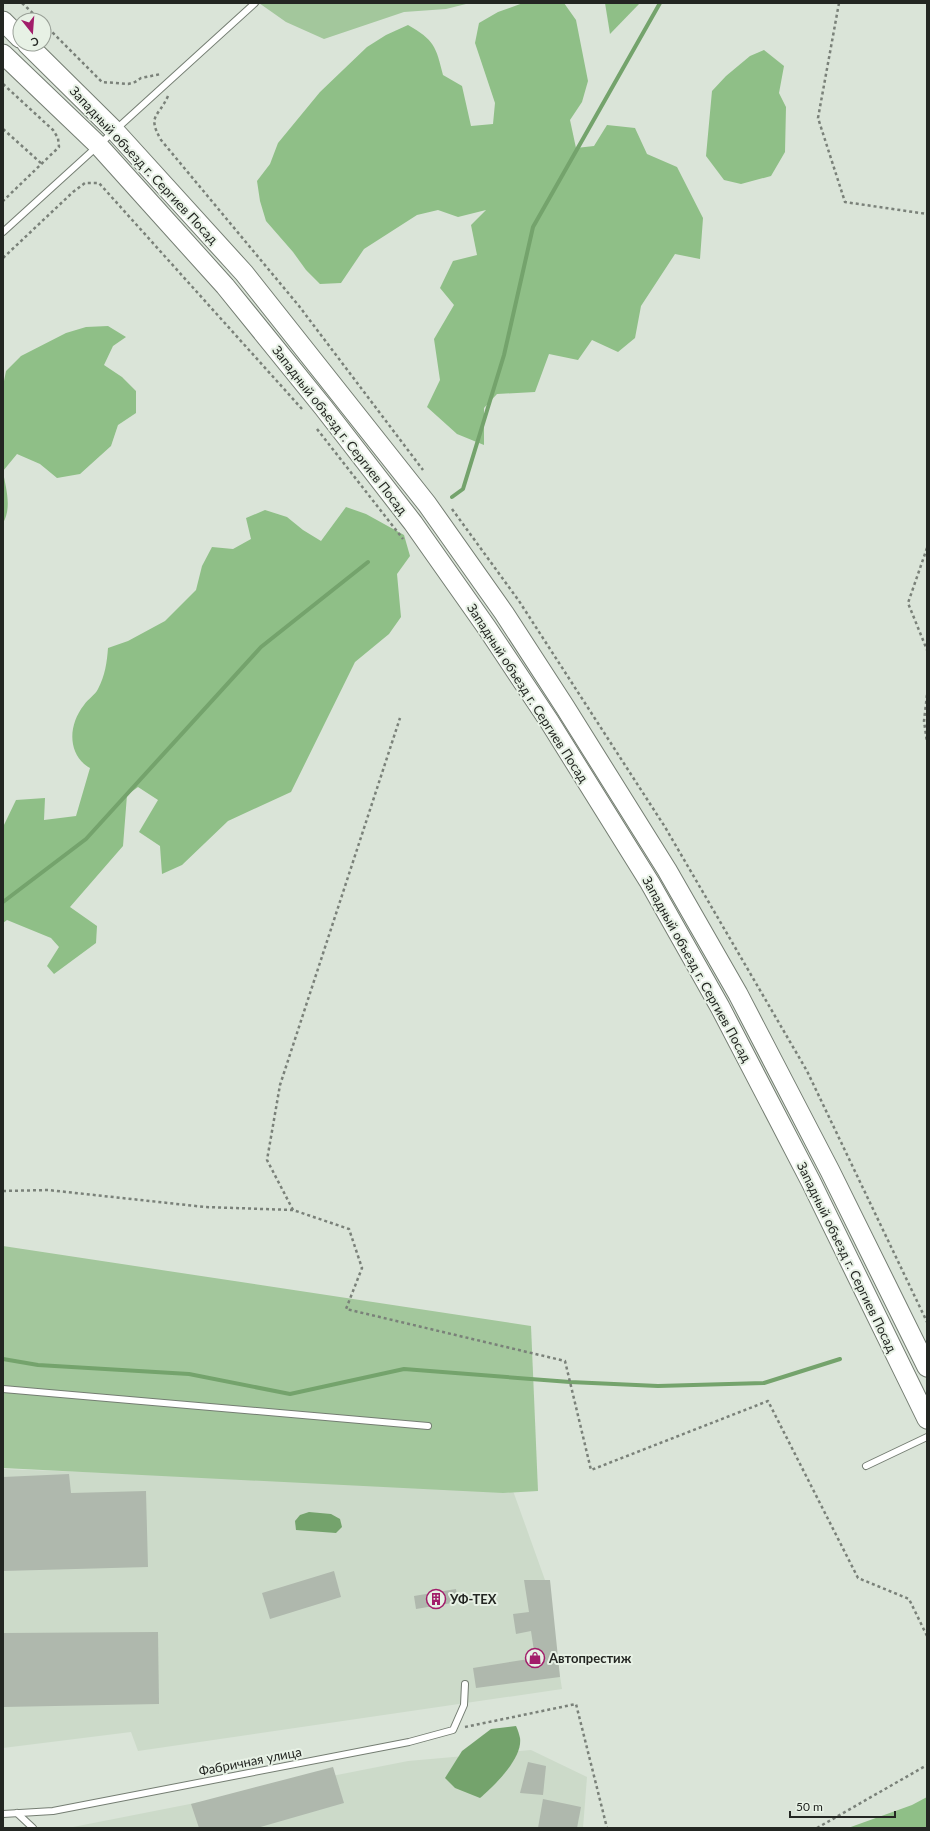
<svg xmlns="http://www.w3.org/2000/svg" width="930" height="1831" viewBox="0 0 930 1831" font-family="Lato,sans-serif">
<rect width="100%" height="100%" fill="#dae4d8"/>
<g fill="#ccdac9">
<polygon points="3,1469 512,1488 545,1580 562,1689 138,1751 131,1732 3,1748"/>
<polygon points="531,1750 587,1777 583,1828 68,1828 408,1761"/>
</g>
<g fill="#a3c79c">
<polygon points="259,3 470,3 446,9 404,12 324,39 286,22"/>
<polygon points="3,1246 531,1326 538,1491 503,1493 3,1468"/>
</g>
<g fill="#8fbf87">
<path d="M523 3H564L576 20 588 81 582 102 570 120 576 148 594 146 607 125 635 128 647 154 677 167 703 218 700 259 675 254 641 306 635 338 618 352 592 340 578 360 549 354 535 392 497 394 484 408V445L457 434 427 407 440 380 434 339 454 305 440 288 453 261 477 255 471 225 486 210 458 217 438 210 417 215 364 249 341 283 320 284 306 270 293 252 266 221 260 201 257 181 270 164 278 143 320 92 367 47 386 35 408 25C434 40 436 46 443 75L462 86 471 126 493 124 495 103 475 43 479 23 498 12Z"/>
<polygon points="605,3 640,3 610,34"/>
<polygon points="764,50 784,66 779,93 786,107 785,152 771,176 741,184 724,180 706,156 712,91 726,76 750,56"/>
<polygon points="108,326 126,337 113,346 104,365 122,377 136,391 136,413 118,425 111,446 80,474 57,478 40,464 17,454 3,471 3,386 6,371 21,356 66,333 86,327"/>
<path d="M3 472C6 488 12 508 3 523Z"/>
<path d="M346 507 366 514 404 535 410 556 397 574 401 617 389 634 355 662 291 792 228 821 182 865 162 874 160 846 139 832 158 800 138 787 127 795 123 846 70 907 97 926 96 943 54 974 47 966 59 947 51 938 7 920 3 923V827L16 800 45 798 44 820 76 816 90 768C67 755 68 725 84 705 88 699 95 695 98 689 105 676 107 662 108 648L128 641 165 621 196 590 202 566 212 547 233 549 251 539 246 518 265 510 287 517 303 530 321 541Z"/>
<polygon points="927,1797 927,1828 848,1828 912,1805"/>
</g>
<g fill="#74a36c">
<polygon points="309,1512 331,1514 340,1519 342,1527 336,1533 296,1530 295,1521 300,1515"/>
<path d="M516 1726C518 1730 519 1734 520 1738 523 1758 494 1786 480 1798L455 1788 445 1778 462 1751 491 1729Z"/>
</g>
<g fill="none" stroke-linecap="round" stroke-linejoin="round">
<g stroke="#74a36c" stroke-width="4">
<polyline points="452,497 463,489 504,355 533,227 660,3"/>
<polyline points="3,902 86,839 261,647 368,562"/>
<polyline points="3,1359 38,1365 189,1374 290,1394 404,1369 570,1382 658,1386 764,1383 840,1359"/>
</g>
</g>
<g fill="#afb8ad">
<polygon points="69,1474 71,1493 146,1491 148,1567 3,1571 3,1477"/>
<polygon points="334,1571 341,1597 270,1619 262,1593"/>
<polygon points="524,1580 550,1580 560,1677 476,1688 473,1668 535,1658 531,1631 516,1634 513,1614 529,1612"/>
<polygon points="456,1589 458,1602 416,1609 414,1596"/>
<polygon points="158,1632 159,1704 3,1707 3,1633"/>
<polygon points="528,1762 546,1766 543,1795 520,1793"/>
<polygon points="333,1767 344,1803 257,1828 199,1828 191,1804"/>
<polygon points="543,1799 581,1807 577,1828 538,1828"/>
</g>
<g fill="none" stroke-linecap="round" stroke-linejoin="round">
<defs>
<g id="service">
<polyline points="3,232 255,3"/>
<polyline points="3,1389 428,1426"/>
<polyline points="866,1466 927,1437"/>
<polyline points="17,1813 33,1828"/>
<polyline points="3,1814 53,1811 409,1742 453,1730 464,1705 465,1684"/>
</g>
<g id="primary">
<polyline points="3,21 20,38"/>
<polyline points="27,44 114,130 244,273 427,504 504,613 565,707 667,870 738,994 830,1171 927,1367"/>
<polyline points="3,54 98,145 225,286 323,407 413,523 487,628 549,721 650,883 720,1007 811,1182 927,1419"/>
</g>
</defs>
<use href="#service" stroke="#747d72" stroke-width="8"/>
<use href="#primary" stroke="#747d72" stroke-width="21"/>
<g stroke="#7a8179" stroke-width="2.5" stroke-dasharray="3 3" stroke-linecap="butt">
<polyline points="22,3 40,20"/>
<polyline points="839,3 818,118 845,202 927,214"/>
<polyline points="44,24 102,82 128,84 135,82 141,78 161,74"/>
<polyline points="3,84 53,130 58,138 59,147 3,201"/>
<path d="M168 96C158 118 147 115 161 140L299 306 423 470"/>
<polyline points="3,129 42,164"/>
<polyline points="3,258 73,192 85,183 99,183 302,409"/>
<polyline points="317,429 403,539"/>
<polyline points="452,509 519,601 665,827 807,1071 927,1322"/>
<polyline points="927,548 908,603 927,650"/>
<polyline points="927,695 924,721 927,742"/>
<polyline points="3,1191 48,1190 205,1207 293,1210 349,1229 362,1268 346,1309 565,1361 591,1470 768,1401 858,1578 909,1599 927,1636"/>
<polyline points="293,1210 267,1160 280,1085 400,718"/>
<polyline points="465,1727 576,1704 607,1828"/>
<polyline points="817,1828 927,1765"/>
</g>
<use href="#service" stroke="#fff" stroke-width="6"/>
<use href="#primary" stroke="#fff" stroke-width="19"/>
</g>
<defs>
<symbol id="building-ring" viewBox="-11 -11 22 22"><circle r="9.5" fill="#e7f1e5" stroke="#a21d6a" stroke-width="1.5"/><path d="M-4-6H4V6H1V3H-1V6H-4ZM-2.5-4.3h1.7v1.8h-1.7ZM.8-4.3h1.7v1.8H.8ZM-2.5-1h1.7V.8h-1.7ZM.8-1h1.7V.8H.8Z" fill="#a21d6a"/></symbol>
<symbol id="shop-ring" viewBox="-11 -11 22 22"><circle r="9.5" fill="#e7f1e5" stroke="#a21d6a" stroke-width="1.5"/><path d="M-5-2.5h2.3a2.7 3.5 0 0 1 5.4 0H5L5.5 6h-11ZM-1.5-2.5h3a1.5 2.3 0 0 0-3 0Z" fill="#a21d6a"/></symbol>
</defs>
<g fill-rule="evenodd">
<use href="#building-ring" x="425" y="1588" width="22" height="22"/>
<use href="#shop-ring" x="524" y="1647" width="22" height="22"/>
</g>
<g text-anchor="middle" dominant-baseline="central" stroke-width="4" stroke-linejoin="round" paint-order="stroke">
<g font-size="13" fill="#232622" stroke="#e7f1e5">
<text transform="translate(144 165) rotate(47)">Западный объезд г. Сергиев Посад</text>
<text transform="translate(340 430) rotate(52)">Западный объезд г. Сергиев Посад</text>
<text transform="translate(528 693) rotate(57)">Западный объезд г. Сергиев Посад</text>
<text transform="translate(697 969) rotate(61)">Западный объезд г. Сергиев Посад</text>
<text transform="translate(847 1257) rotate(64)">Западный объезд г. Сергиев Посад</text>
<text transform="translate(250 1761) rotate(-11)">Фабричная улица</text>
</g>
<g font-size="13" font-weight="bold" fill="#232622" stroke="#e7f1e5" text-anchor="start">
<text x="450" y="1599">УФ-ТЕХ</text>
<text x="549" y="1658">Автопрестиж</text>
</g>
</g>
<rect width="930" height="1831" fill="none" stroke="#232622" stroke-width="8"/>
<g transform="translate(32 32) rotate(163)"><circle r="19" fill="#e7f1e5" stroke="#99a097"/>
<path d="M0-3L7 15L0 10L-7 15Z" fill="#a21d6a"/>
<text y="-6" font-size="11" font-weight="bold" text-anchor="middle" fill="#232622">С</text>
</g>
<path d="M790 1811v6h105v-6" fill="none" stroke="#232622" stroke-width="2"/>
<text x="796" y="1811" font-size="12" fill="#232622" stroke="#e7f1e5" stroke-width="3" paint-order="stroke">50 m</text>
</svg>
